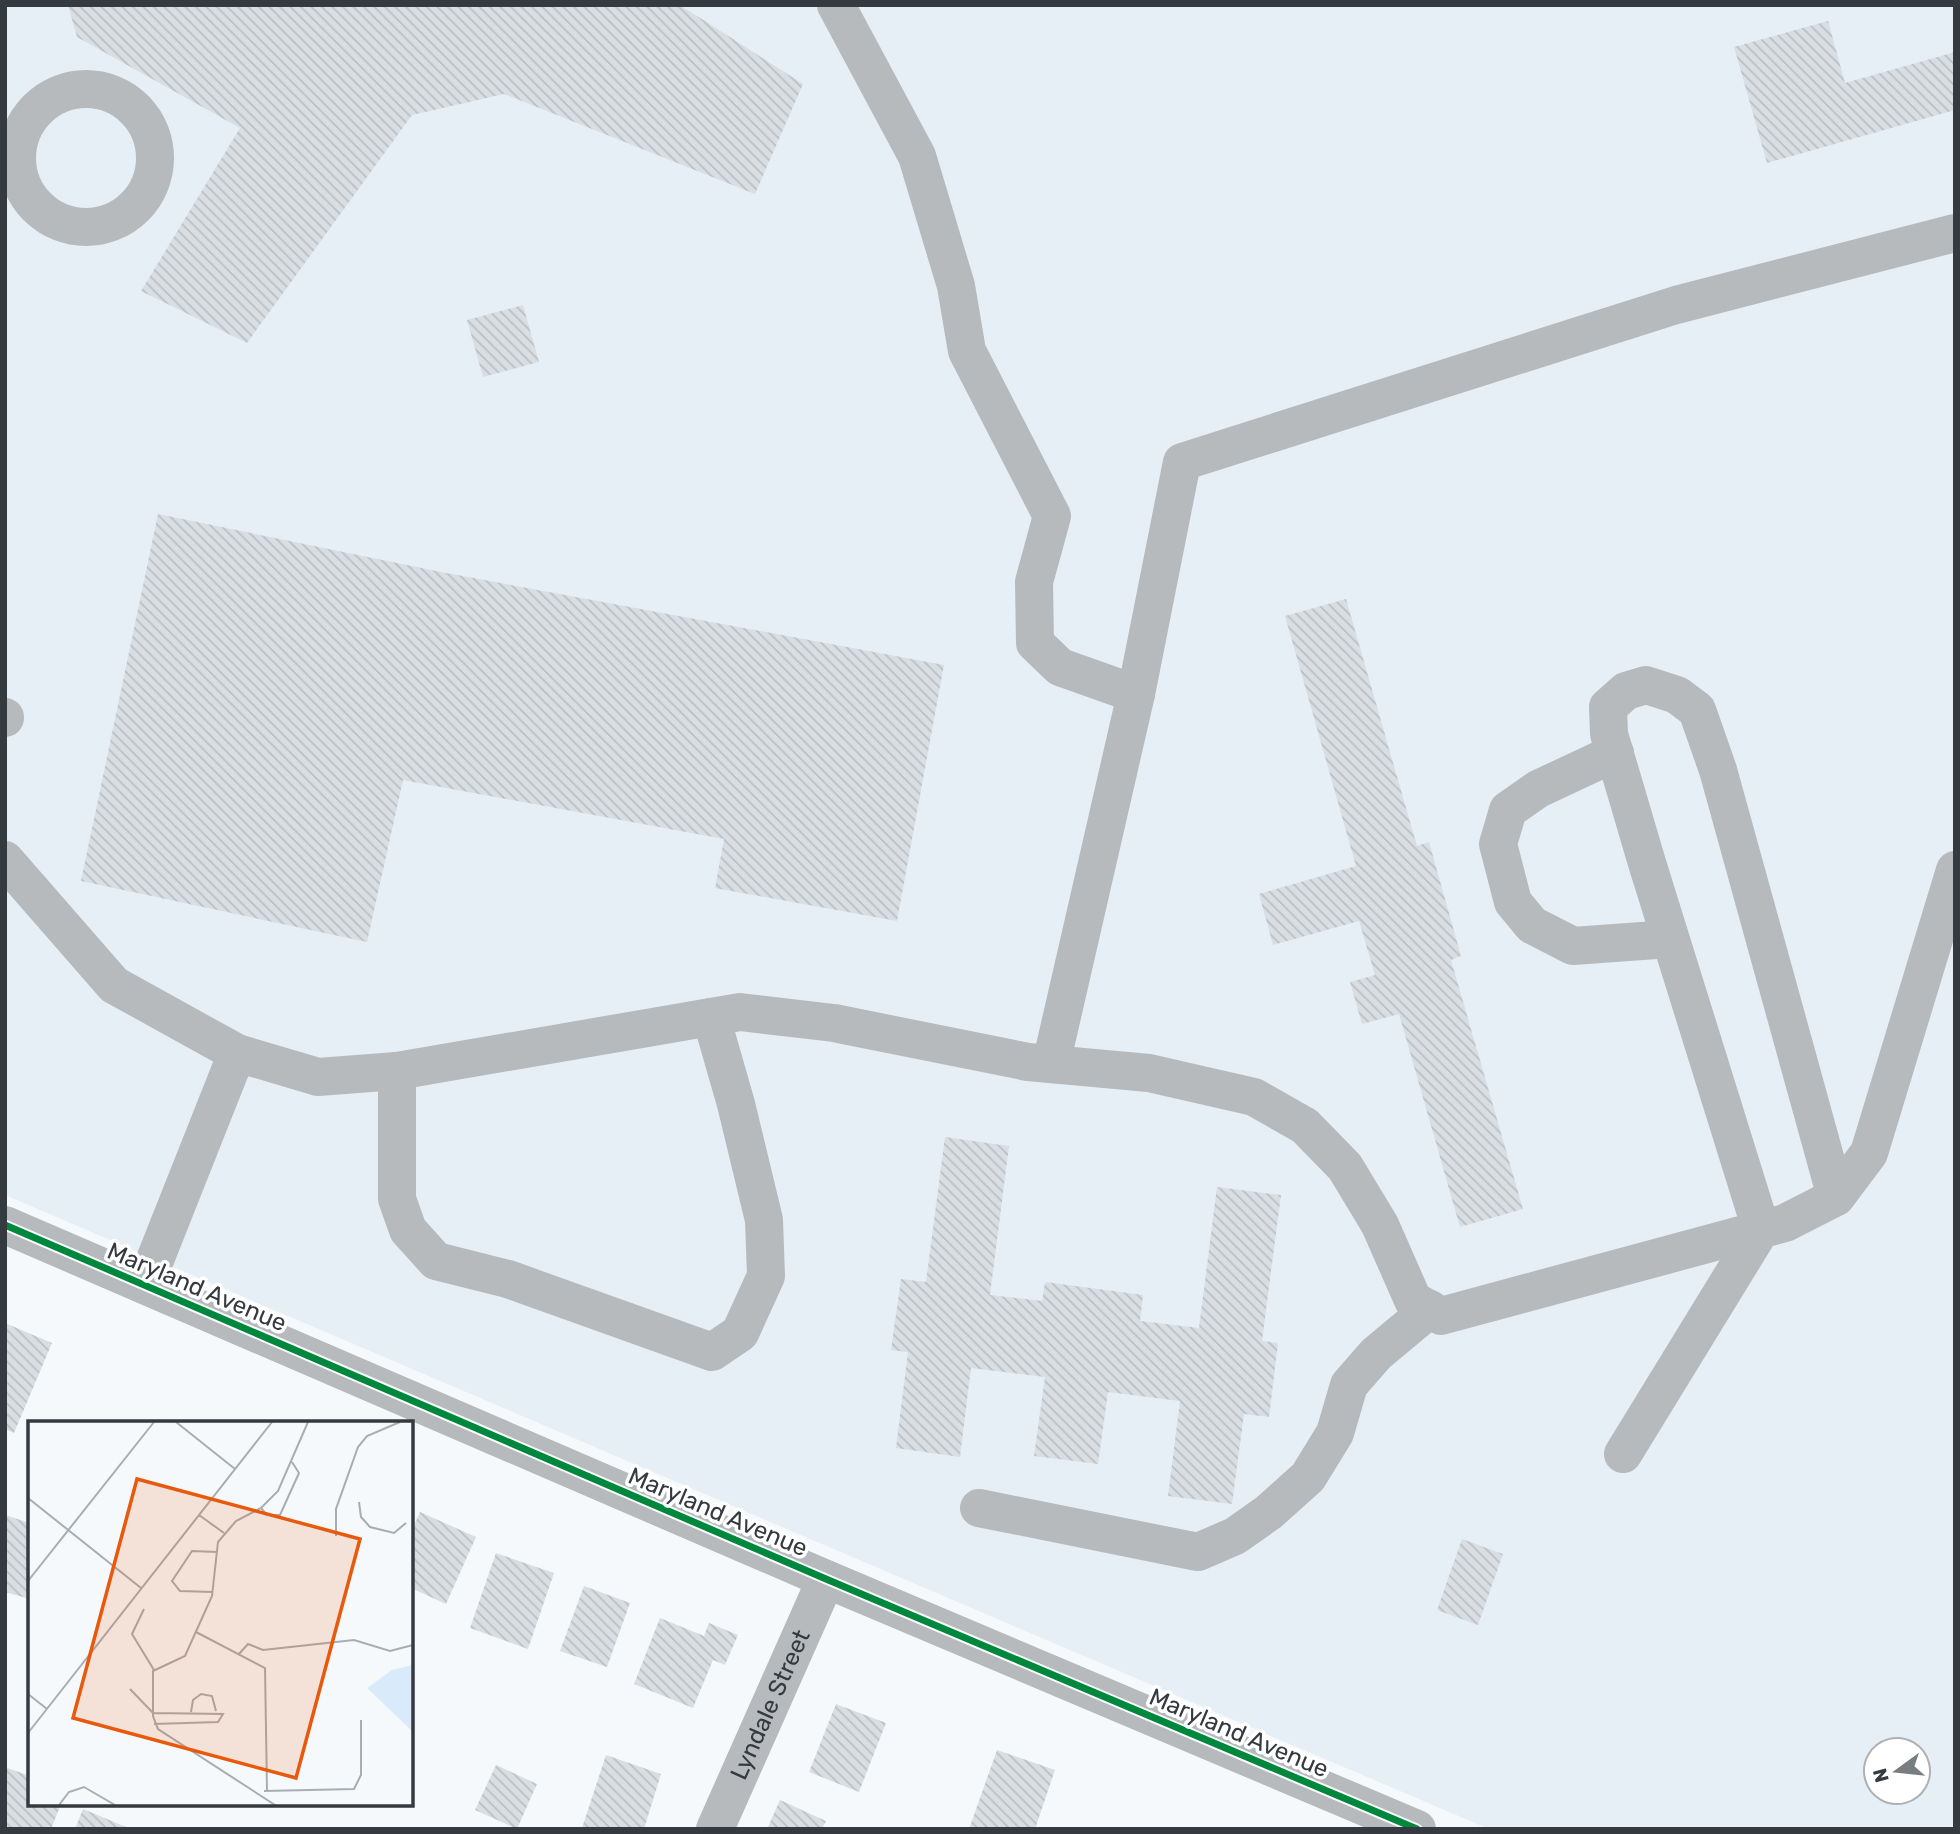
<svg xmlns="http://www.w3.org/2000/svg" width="1960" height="1834" viewBox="0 0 1960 1834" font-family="Rubik,sans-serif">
<defs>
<pattern id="building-back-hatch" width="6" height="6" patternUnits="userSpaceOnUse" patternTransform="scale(1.75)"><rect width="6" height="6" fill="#d9dee2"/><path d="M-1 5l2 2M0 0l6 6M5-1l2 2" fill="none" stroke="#bbbfc3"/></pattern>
</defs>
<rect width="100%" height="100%" fill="#f6f9fc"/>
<path fill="#e6eef6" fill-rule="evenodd" d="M5 5H1955V1829H1489L5 1195ZM1876 1750H1918V1792H1876Z"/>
<g fill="url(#building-back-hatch)">
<polygon points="68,5 680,5 803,84 755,194 504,94 412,115 247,343 141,291 240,128 77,37"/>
<polygon points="1828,21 1845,83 1955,52 1955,110 1767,163 1734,47"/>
<polygon points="523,305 539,362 483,377 467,320"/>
<polygon points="158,514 441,572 944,665 897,921 715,888 724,839 403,780 367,942 81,881"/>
<polygon points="1346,599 1417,846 1429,842 1461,956 1451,960 1523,1209 1460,1227 1399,1014 1362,1024 1350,982 1375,975 1359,921 1273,945 1259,894 1356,866 1285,616"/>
<polygon points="945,1137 1009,1146 990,1295 1042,1301 1045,1282 1143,1295 1140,1321 1199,1328 1217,1187 1281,1195 1262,1341 1278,1343 1269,1417 1244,1414 1232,1504 1168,1496 1180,1401 1108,1392 1098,1464 1034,1456 1045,1377 971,1368 960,1457 896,1448 908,1352 891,1350 901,1279 926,1282"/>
<polygon points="5,1323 52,1343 14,1433 5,1429"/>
<polygon points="420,1512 476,1537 446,1604 411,1588 411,1532"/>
<polygon points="5,1515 30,1523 30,1599 5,1592"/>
<polygon points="1462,1539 1503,1554 1478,1625 1437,1610"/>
<polygon points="496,1553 554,1573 528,1649 470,1628"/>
<polygon points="584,1586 630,1603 607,1667 560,1651"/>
<polygon points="660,1618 704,1636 709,1623 738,1635 725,1665 713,1660 693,1708 634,1684"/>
<polygon points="836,1704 886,1723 859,1792 809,1772"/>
<polygon points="997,1750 1055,1770 1035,1829 969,1829"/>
<polygon points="606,1755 661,1774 644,1829 582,1828"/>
<polygon points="496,1765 537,1784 517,1829 475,1810"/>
<polygon points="5,1767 30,1776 30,1804 61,1804 51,1829 5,1829"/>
<polygon points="780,1800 826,1821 822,1829 767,1829"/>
<polygon points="83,1809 131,1829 75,1829"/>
</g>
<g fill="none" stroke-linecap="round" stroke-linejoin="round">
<g stroke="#b7babc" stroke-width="38">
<polyline points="836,5 917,156 956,286 967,351 1052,516 1034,582 1035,643 1060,667 1136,694"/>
<circle cx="86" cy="158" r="69"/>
<polyline points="5,717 5,718"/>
<polyline points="1615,753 1538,789 1508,810 1498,844 1513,902 1532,925 1573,946 1670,939"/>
<polyline points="5,860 114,985 237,1053 318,1077 397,1071 740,1012 834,1023 1028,1062 1149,1073 1254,1097 1305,1126 1345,1167 1380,1225 1413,1300 1441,1316 1785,1223 1836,1197 1869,1153 1955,870"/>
<polyline points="1051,1064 1136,694 1182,462 1676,305 1955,233"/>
<polyline points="397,1071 397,1199 408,1230 436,1261 508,1279 712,1352 740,1333 766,1276 764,1220 736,1104 711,1017"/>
<polyline points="5,1225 826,1579 1417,1829"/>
<polyline points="145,1285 237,1053"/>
<polyline points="1623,1454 1761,1229 1647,863 1609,734 1608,707 1626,691 1646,685 1677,695 1697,710 1718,770 1836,1197"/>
<polyline points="979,1508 1198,1552 1235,1536 1269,1512 1308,1477 1335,1433 1349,1385 1376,1354 1430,1309"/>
<path id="s1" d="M715 1829 826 1579"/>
</g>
<defs>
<polyline id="cycleway" points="5,1225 826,1579 1417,1829"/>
</defs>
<use href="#cycleway" stroke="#fff" stroke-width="11"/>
<use href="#cycleway" stroke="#00873e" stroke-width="7"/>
</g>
<g text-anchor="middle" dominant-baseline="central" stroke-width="7" stroke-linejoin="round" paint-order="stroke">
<g font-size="24" fill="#343a40" stroke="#fff">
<text transform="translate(197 1287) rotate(23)">Maryland Avenue</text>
<text transform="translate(718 1512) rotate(23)">Maryland Avenue</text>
<text stroke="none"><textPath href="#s1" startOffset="136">Lyndale Street</textPath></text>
<text transform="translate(1239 1733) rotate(23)">Maryland Avenue</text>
</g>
</g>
<g transform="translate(28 1421)">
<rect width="385" height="385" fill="#f6f9fc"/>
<path d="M385 244V311L339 267 364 249Z" fill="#d9ebfb"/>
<path fill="none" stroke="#a8adb1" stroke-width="2" d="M148 1 207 48M0 77 113 167M331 81 333 96 342 106 366 112 378 102M233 87 239 94H252L271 52 264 41M171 94 196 112M308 115V88L330 26 339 15 372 1M0 160 126 1M185 171 152 170 144 160 164 130 189 131M116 188 104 213 126 249M168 211 237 247 239 369M210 234 220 223 235 229 326 219 362 230 385 224M102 268 125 292 195 293 190 301 126 303M0 273 19 288M163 291 165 279 173 273 184 275 188 290M0 312 244 1M236 370 326 368 333 354V299M31 384 41 371 56 366 87 384M247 384 130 308 125 295V250L157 235 184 175 190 121 208 100 233 87 250 70 280 1"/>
<path fill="#e8590c" fill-opacity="0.15" stroke="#e8590c" stroke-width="3.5" d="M109 58 332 118 268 357 45 297Z"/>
<rect width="385" height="385" fill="none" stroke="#343a40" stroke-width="3.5"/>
</g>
<rect width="1960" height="1834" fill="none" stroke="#343a40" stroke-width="14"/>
<g transform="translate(1897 1771) rotate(255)"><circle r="33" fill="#ffffff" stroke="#aeb0b3" stroke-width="2"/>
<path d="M0-5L12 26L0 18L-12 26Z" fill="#787d82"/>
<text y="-10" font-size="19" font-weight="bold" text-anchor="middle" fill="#343a40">N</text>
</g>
</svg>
